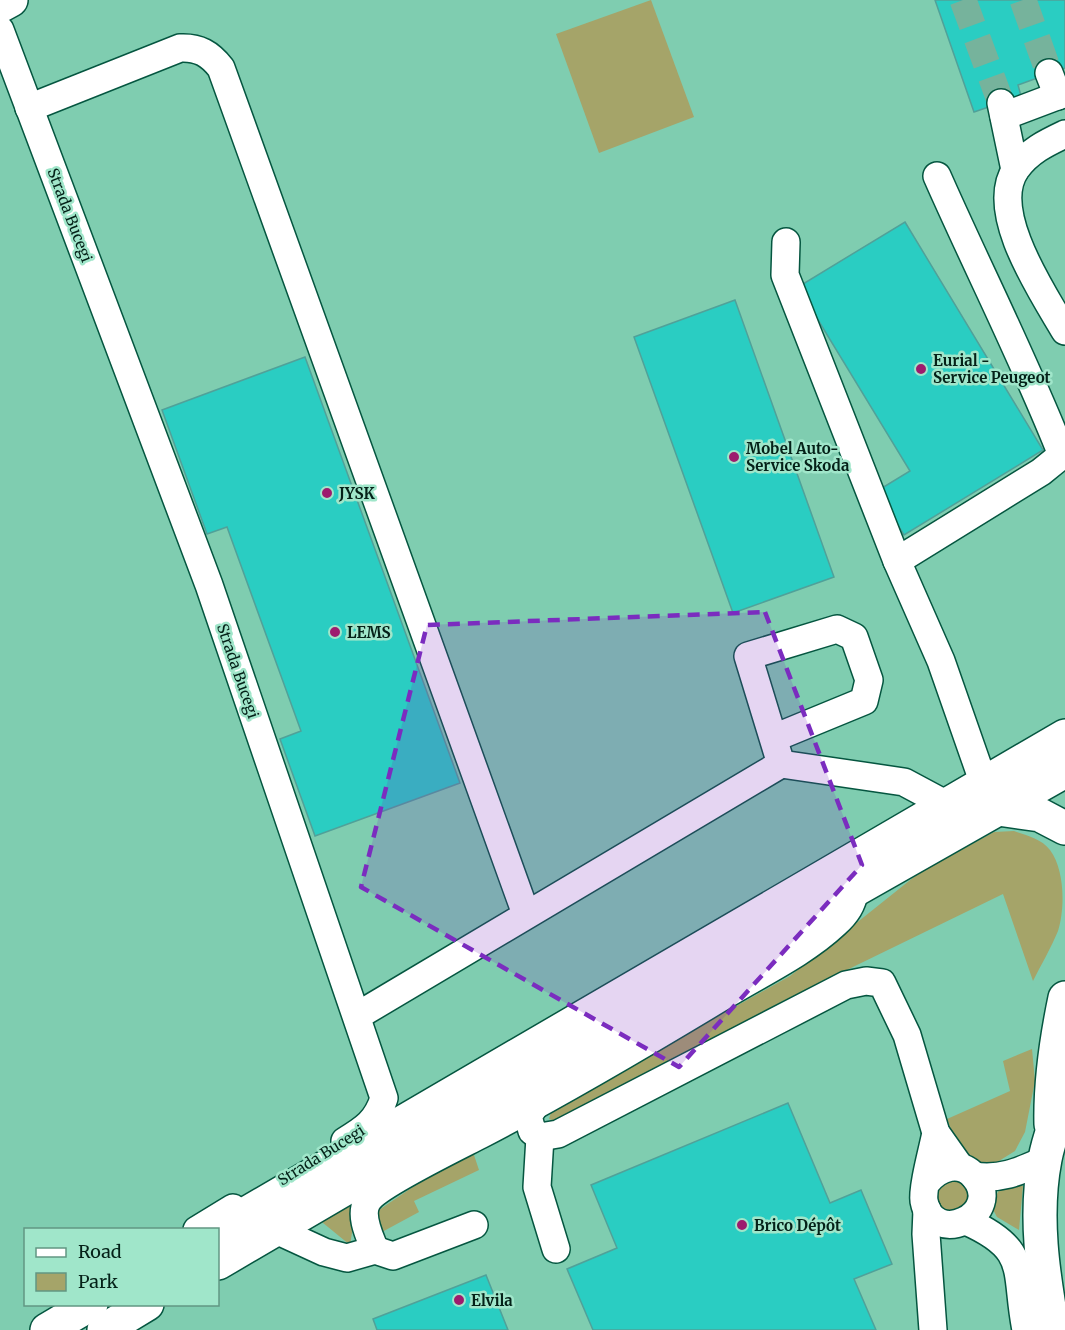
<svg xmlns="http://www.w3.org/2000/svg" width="1065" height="1330" viewBox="0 0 1065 1330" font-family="Merriweather,serif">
<rect width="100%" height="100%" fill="#93d8bd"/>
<path fill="#7fcdb0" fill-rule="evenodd" d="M0 0H1065V1330H0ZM26 1230H218V1304H26Z"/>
<g fill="#a5a469">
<polygon points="651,0 694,117 599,153 556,34"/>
<path d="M1014 831C1026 835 1042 839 1050 850 1065 870 1065 909 1058 931 1051 948 1041 965 1033 981L1003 894 783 1001 558 1122 549 1119 552 1109 790 976 919 873 994 832Z"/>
<polygon points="1032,1049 1035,1081 1025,1132 1015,1151 986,1169 961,1155 947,1119 1010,1091 1003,1061"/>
<polygon points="561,1074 357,1202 350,1245 317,1218"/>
<polygon points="473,1152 479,1170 414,1201 419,1212 382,1232 373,1218 376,1212 426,1178"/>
<circle cx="952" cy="1196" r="17"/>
<polygon points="1011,1185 1023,1186 1019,1230 997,1217 990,1204 1000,1189"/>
</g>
<g fill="#2acdc2" stroke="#50a199" stroke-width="1.5">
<polygon points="935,0 1065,0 1065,68 1018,85 1021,96 974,112"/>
<polygon points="905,222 1043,450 904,535 877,491 910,471 798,287"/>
<polygon points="735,300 834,577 733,613 634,337"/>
<polygon points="305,357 460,783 315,836 280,739 301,731 227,527 207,534 162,410"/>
<polygon points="788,1103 830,1203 861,1190 892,1264 854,1279 876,1330 593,1330 567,1269 617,1248 591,1185"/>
<polygon points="486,1275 508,1330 377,1330 373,1319"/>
</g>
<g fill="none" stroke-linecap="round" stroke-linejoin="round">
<g stroke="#76b39c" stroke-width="27" stroke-dasharray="27 14" stroke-linecap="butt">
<polyline points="963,0 1001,103"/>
<polyline points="1023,0 1049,73"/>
</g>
<defs>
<g id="minor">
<path d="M0 30 209 585 384 1098C377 1121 365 1129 345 1141"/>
<polyline points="1049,73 1058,96"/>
<polyline points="1001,103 1015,170"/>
<path d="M29 108 180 48C199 47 210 54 221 68L526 914"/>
<polyline points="1004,116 1065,93"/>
<path d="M1065 134C1046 143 1029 151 1016 169 987 211 1043 293 1065 331"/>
<polyline points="786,242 785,275 897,561 941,661 984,784"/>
<path d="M897 561 1041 472 1062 455C1025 361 978 269 937 176"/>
<polyline points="774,738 864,701 869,680 854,637 837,629 748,656 781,764 904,782 947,805"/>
<polyline points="357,1016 781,764"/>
<polyline points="534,1107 528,1116 532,1131 540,1137 558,1134 846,985 866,981 882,983 907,1035 936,1133 960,1167"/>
<polyline points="540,1137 537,1187 556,1249"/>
<path d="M974 1176C1002 1180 1020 1171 1045 1160"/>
<path d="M927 1182C939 1167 960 1160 974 1176 1006 1214 933 1249 924 1201 922 1188 933 1148 936 1133"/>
<polyline points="927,1210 926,1234 933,1330"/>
<path d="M966 1221C1031 1250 1014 1270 1026 1330"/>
<polyline points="274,1229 324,1252 347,1258 375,1250 393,1256 474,1225"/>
<polyline points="197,1230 233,1208"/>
<path d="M375 1250C370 1237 359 1216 367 1202 376 1186 459 1146 480 1135 563 1092 644 1044 725 995 761 973 804 953 835 924 847 913 852 905 855 890"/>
</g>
<g id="major">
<polyline points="0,6 11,0"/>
<polyline points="998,809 1040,815 1065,828"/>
<path d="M1051 1124C1050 1081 1056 1041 1065 998"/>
<polyline points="218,1230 1065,736"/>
<polyline points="218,1263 855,890 1065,771"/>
<polyline points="47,1330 91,1304"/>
<polyline points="104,1330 147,1304"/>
<path d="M1053 1330C1043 1274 1034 1216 1045 1159 1049 1138 1057 1118 1065 1098"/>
</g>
</defs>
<use href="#minor" stroke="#055640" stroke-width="30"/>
<use href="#major" stroke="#055640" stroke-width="36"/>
<use href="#minor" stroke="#fff" stroke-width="27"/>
<use href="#major" stroke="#fff" stroke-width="33"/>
</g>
<path fill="#7b2cbf" fill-opacity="0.2" stroke="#7b2cbf" stroke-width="4.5" stroke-dasharray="12 8" stroke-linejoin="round" d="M765 612 862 865 679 1067 361 887 427 625Z"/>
<g fill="#9d1b6e" stroke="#a0e6ca" stroke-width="2">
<circle cx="921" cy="369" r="6"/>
<circle cx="734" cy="457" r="6"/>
<circle cx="327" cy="493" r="6"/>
<circle cx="335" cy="632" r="6"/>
<circle cx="742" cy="1225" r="6"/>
<circle cx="459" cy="1300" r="6"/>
</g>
<g text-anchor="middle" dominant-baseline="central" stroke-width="5" stroke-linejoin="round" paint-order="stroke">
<g font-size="15" fill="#042118" stroke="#a0e6ca">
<text transform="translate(70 215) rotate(69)">Strada Bucegi</text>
<text transform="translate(238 671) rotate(71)">Strada Bucegi</text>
<text transform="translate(321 1155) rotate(-32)">Strada Bucegi</text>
</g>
<g font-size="15" font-weight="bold" fill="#042118" stroke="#a0e6ca" text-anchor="start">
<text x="933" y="360">Eurial -<tspan x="933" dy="17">Service Peugeot</tspan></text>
<text x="746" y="448">Mobel Auto-<tspan x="746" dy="17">Service Skoda</tspan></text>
<text x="339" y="493">JYSK</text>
<text x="347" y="632">LEMS</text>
<text x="754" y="1225">Brico Dépôt</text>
<text x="471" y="1300">Elvila</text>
</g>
</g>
<rect x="24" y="1228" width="195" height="78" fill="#a0e6ca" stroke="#629783" stroke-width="1.5"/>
<rect x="36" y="1248" width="30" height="9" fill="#ffffff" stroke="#629783" stroke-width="1.5"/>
<text x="78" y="1258" font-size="18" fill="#042118">Road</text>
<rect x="36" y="1273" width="30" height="18" fill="#a5a469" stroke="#629783" stroke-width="1.5"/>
<text x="78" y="1288" font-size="18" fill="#042118">Park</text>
</svg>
